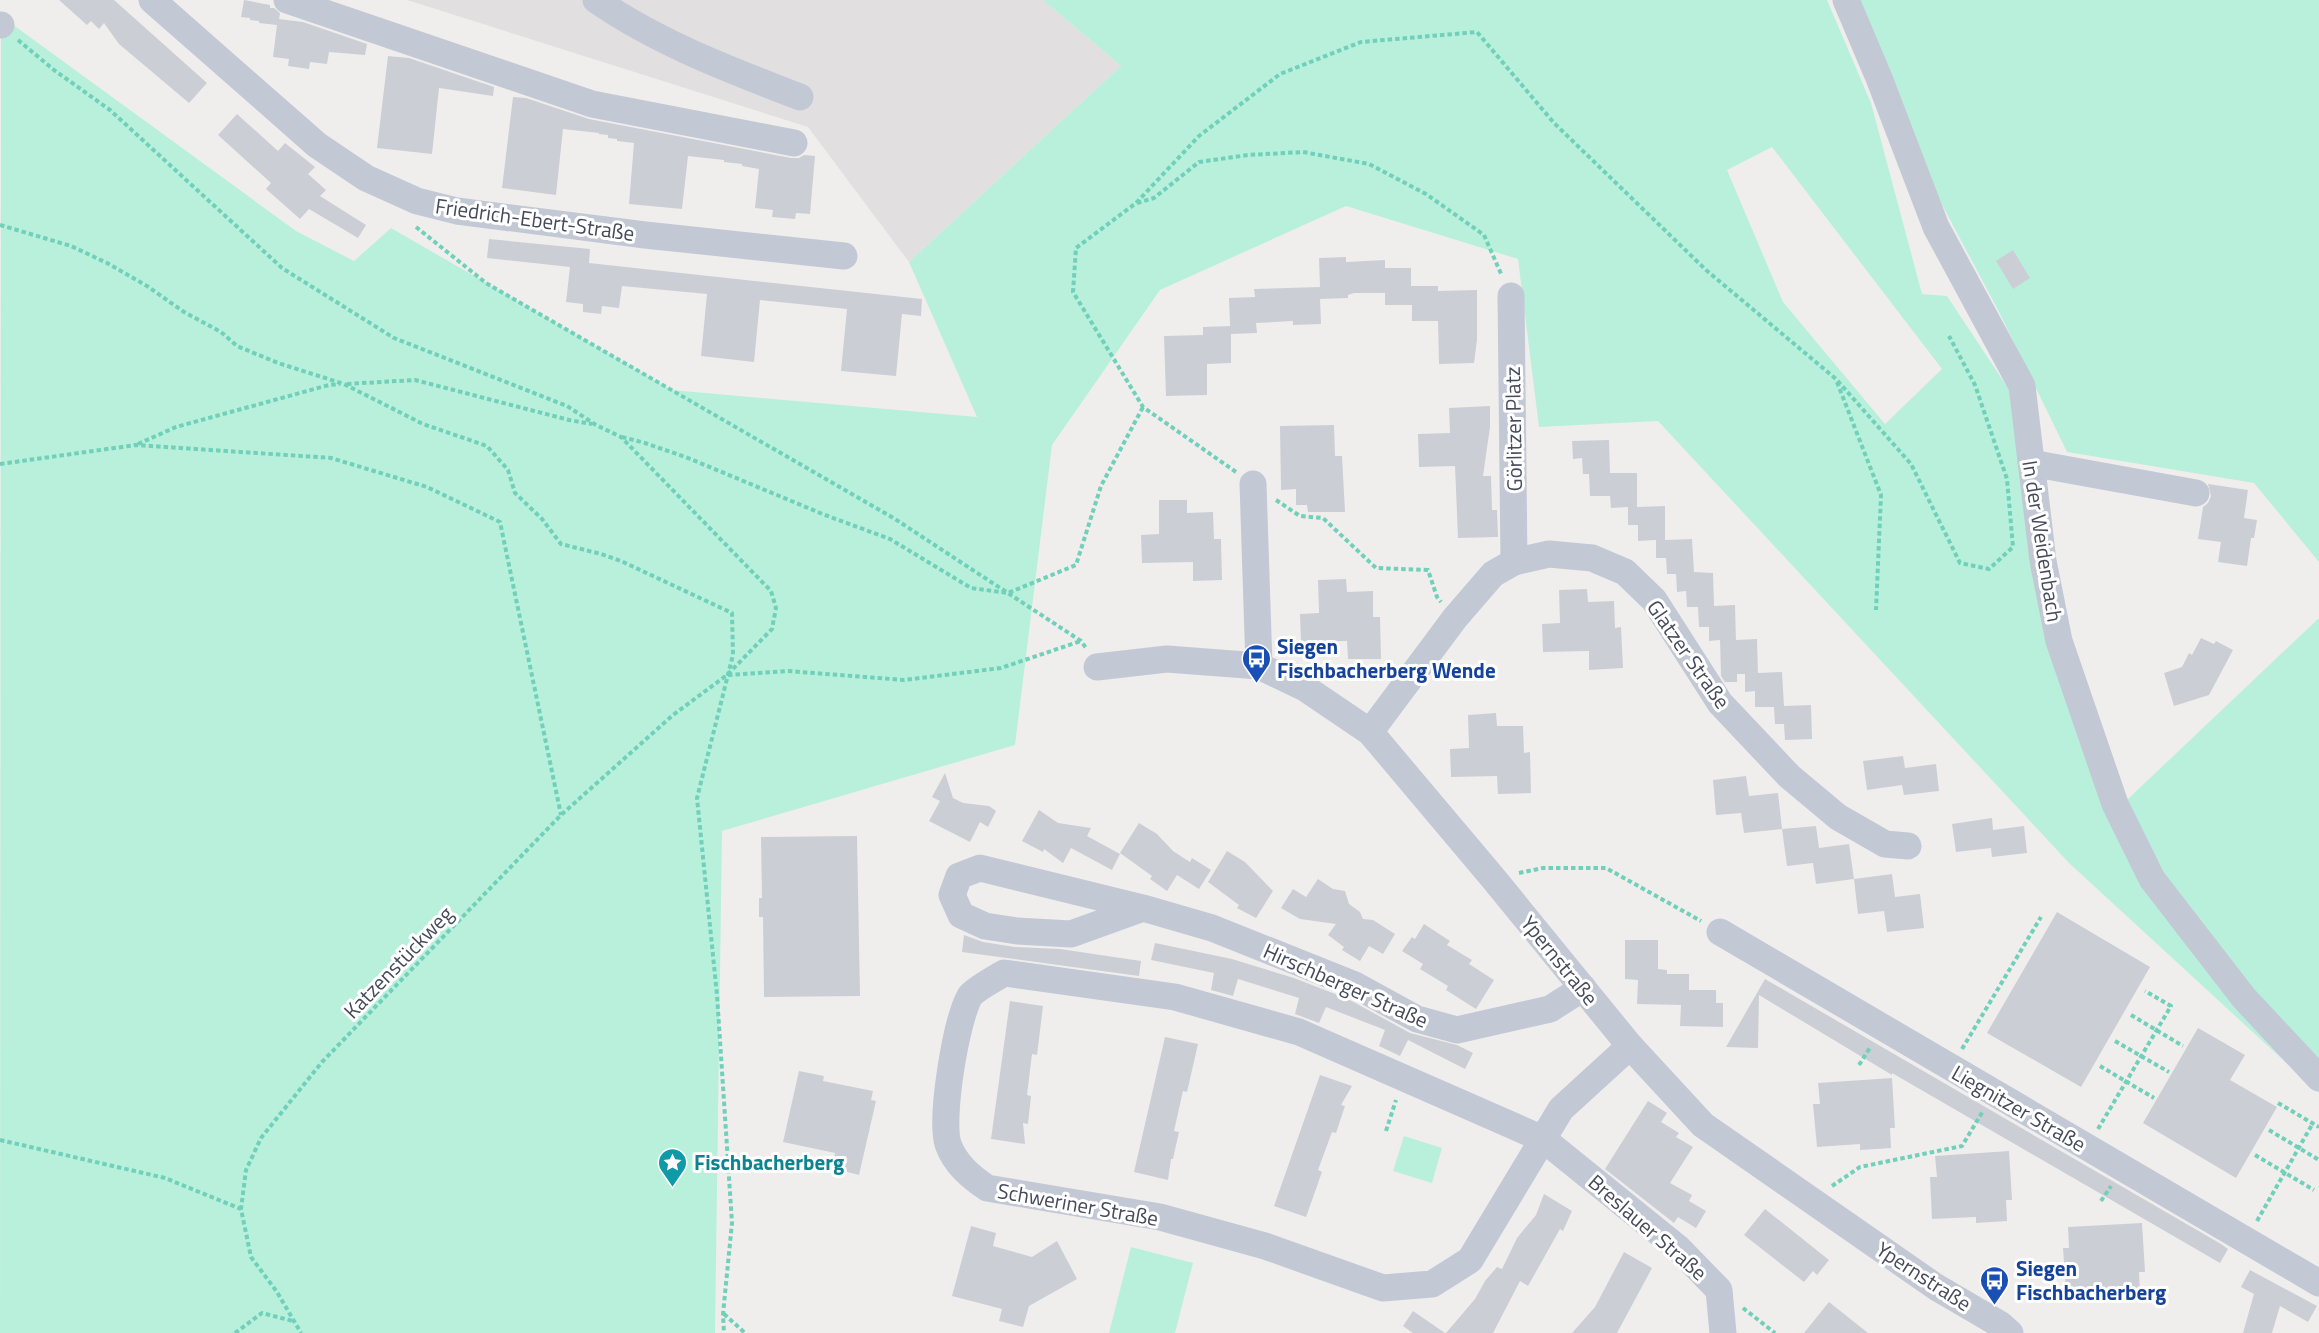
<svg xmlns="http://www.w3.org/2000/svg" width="2319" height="1333" viewBox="0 0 2319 1333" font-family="'Titillium Web',sans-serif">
<rect width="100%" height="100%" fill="#f0eeed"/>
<polygon fill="#e1dfdf" points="407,0 1043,0 1121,66 909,262 808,127"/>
<g fill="#b9f0dc" fill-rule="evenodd">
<path d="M1043 0H1827L1871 103 1922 294 1947 296 2014 397 2110 816 2319 618V1093L2069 863 1658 421 1539 427 1518 259 1346 206 1160 290 1052 445 1015 745 722 831 715 1333H0L1 16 296 231 354 261 391 228 672 390 977 417 909 262 1121 66ZM1772 147 1942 369 1885 424 1783 302 1727 170Z"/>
<polygon points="1856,0 2319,0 2319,562 2254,483 2067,452 1998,310 1931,184"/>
<polygon points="1404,1136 1442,1148 1432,1183 1393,1171"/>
<polygon points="1131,1247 1193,1263 1175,1333 1109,1333"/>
</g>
<g fill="#ccced5">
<polygon points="59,0 114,0 207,83 189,103 119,44 104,23 99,29 91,21 87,25"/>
<polygon points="244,0 270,5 270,8 274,8 280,13 279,19 303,22 367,44 365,55 329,52 327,64 310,62 309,69 288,66 289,59 273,57 277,25 259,23 259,21 250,20 250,18 241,17"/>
<polygon points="388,56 409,58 494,87 493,96 439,88 432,154 377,148"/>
<polygon points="513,97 526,98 589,119 791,158 799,158 804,155 815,156 810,214 796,213 795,219 772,217 773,210 755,208 759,169 742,166 742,164 724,162 724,160 688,156 682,209 629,204 634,143 617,141 617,139 608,138 608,135 599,134 599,133 563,129 556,195 502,188"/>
<polygon points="237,114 278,151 285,143 315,167 308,174 326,190 320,196 366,225 358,238 309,209 300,219 266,189 271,183 218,135"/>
<polygon points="489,239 590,249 589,263 922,299 921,316 902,314 896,376 841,371 847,309 760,300 754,362 701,356 707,294 622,286 619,308 602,306 601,314 583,312 583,304 566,302 570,267 487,258"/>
<polygon points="2013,250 2030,278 2013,289 1996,261"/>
<polygon points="1346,257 1346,262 1385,260 1385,268 1411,268 1411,286 1438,286 1438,291 1477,290 1477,340 1474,363 1439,364 1438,321 1412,321 1412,305 1385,305 1385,293 1354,293 1348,295 1348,298 1320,299 1321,324 1293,325 1293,321 1256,323 1257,333 1231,334 1231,363 1207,364 1207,395 1166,396 1164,336 1203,335 1203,327 1230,326 1229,298 1255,297 1254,289 1320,287 1319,258"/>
<polygon points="1490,406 1490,427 1483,476 1491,476 1492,510 1497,510 1498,537 1458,538 1455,466 1419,467 1418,434 1450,433 1449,408"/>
<polygon points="1334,425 1335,456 1342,456 1345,512 1308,512 1307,505 1296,505 1296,489 1281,490 1280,426"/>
<polygon points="1609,440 1610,473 1637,473 1637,507 1665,506 1665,540 1692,539 1694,572 1713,573 1714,606 1735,605 1736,640 1757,639 1758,673 1782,672 1784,706 1811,705 1812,739 1785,740 1784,724 1775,724 1774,707 1755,707 1755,691 1745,692 1745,674 1737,674 1737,682 1725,682 1721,676 1720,640 1709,641 1709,627 1699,627 1698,607 1687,607 1686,591 1677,592 1676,574 1667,574 1666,558 1656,558 1656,540 1638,541 1638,525 1628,525 1628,507 1611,508 1610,496 1590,496 1589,474 1583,474 1582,458 1573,459 1572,441"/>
<polygon points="2208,484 2248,490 2244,518 2257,520 2254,538 2251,538 2247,566 2218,562 2221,542 2198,539 2203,507 2208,503 2211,496"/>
<polygon points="1159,500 1187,500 1187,513 1213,512 1214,539 1221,539 1222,580 1193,581 1193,562 1142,563 1141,535 1159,534"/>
<polygon points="1346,579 1347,592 1373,591 1373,617 1380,617 1381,659 1348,659 1347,641 1301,642 1300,614 1319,613 1318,580"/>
<polygon points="1587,589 1588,602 1614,601 1615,628 1621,627 1623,668 1589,670 1589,651 1543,652 1542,624 1560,623 1559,590"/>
<polygon points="2201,638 2214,644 2216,641 2233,650 2209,695 2174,706 2164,673 2182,667 2189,653 2192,655"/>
<polygon points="1496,713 1497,726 1523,726 1524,753 1530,752 1531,793 1498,794 1497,776 1451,777 1450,749 1469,748 1468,715"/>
<polygon points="1903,756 1905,768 1936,764 1939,791 1904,795 1902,785 1867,790 1863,761"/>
<polygon points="945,773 953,798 963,803 989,806 996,811 988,827 980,822 970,842 929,821 940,801 932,797"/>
<polygon points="1746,776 1749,796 1778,793 1782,829 1744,833 1741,813 1716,815 1713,780"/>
<polygon points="1039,810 1058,823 1091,828 1087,836 1120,854 1112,870 1071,848 1063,863 1044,849 1043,852 1022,841"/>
<polygon points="1992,818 1993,830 2024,826 2027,853 1992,857 1991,848 1956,852 1952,824"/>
<polygon points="1139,823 1157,834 1173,851 1190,862 1192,858 1211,870 1199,889 1177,875 1167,891 1150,879 1152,876 1120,853"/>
<polygon points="1816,826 1819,848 1849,844 1854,879 1816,884 1813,863 1787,866 1782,829"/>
<polygon points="857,836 860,996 764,997 763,917 759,917 759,898 762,898 761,837"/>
<polygon points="1227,851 1245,862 1273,891 1256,918 1237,908 1239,905 1208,882"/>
<polygon points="1892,874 1895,897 1920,894 1924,928 1887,932 1884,911 1858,914 1854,879"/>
<polygon points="1318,879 1333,889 1345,891 1349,904 1360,912 1363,919 1373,920 1395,934 1383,954 1369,946 1360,961 1342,950 1344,947 1328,935 1336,924 1300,919 1281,908 1293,889 1306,897"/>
<polygon points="2057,912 2150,967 2081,1087 1987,1033"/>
<polygon points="1424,924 1450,941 1447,945 1472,960 1469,964 1494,980 1476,1009 1446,990 1448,986 1420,969 1423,964 1402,951 1412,937 1415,939"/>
<polygon points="964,935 983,942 1015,947 1060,949 1141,961 1139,976 962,952"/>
<polygon points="1625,940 1658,940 1658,969 1667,970 1667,974 1689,974 1689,990 1716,990 1716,1003 1723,1003 1723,1027 1680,1026 1681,1005 1637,1004 1638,980 1625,979"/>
<polygon points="1155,943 1232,959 1294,978 1348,999 1410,1033 1457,1045 1473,1053 1465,1069 1408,1040 1400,1056 1379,1046 1385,1030 1326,1007 1319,1023 1295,1014 1299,998 1238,979 1233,996 1211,990 1214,973 1151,960"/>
<polygon points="1765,979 2221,1244 2228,1249 2220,1263 1892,1073 1892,1075 1759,995 1758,1048 1726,1047"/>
<polygon points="1010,1001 1043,1006 1037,1055 1032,1054 1027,1095 1031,1096 1028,1124 1023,1123 1025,1144 991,1139"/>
<polygon points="2198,1028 2245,1055 2230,1080 2277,1107 2236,1178 2143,1123"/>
<polygon points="1165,1037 1198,1044 1187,1092 1183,1091 1174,1131 1179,1132 1173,1159 1171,1159 1168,1180 1134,1172"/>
<polygon points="799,1071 824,1076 823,1081 873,1091 871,1100 876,1101 859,1175 832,1168 835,1153 783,1142"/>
<polygon points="1320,1075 1352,1086 1341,1105 1345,1106 1336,1133 1332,1132 1318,1170 1322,1172 1306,1217 1274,1206"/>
<polygon points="1892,1078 1895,1128 1890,1128 1891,1148 1860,1150 1860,1144 1817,1147 1813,1104 1820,1104 1818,1083"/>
<polygon points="1648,1101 1667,1113 1661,1122 1679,1133 1676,1137 1693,1147 1670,1183 1692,1195 1689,1201 1706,1211 1696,1228 1678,1217 1674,1223 1605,1169"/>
<polygon points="2009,1151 2012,1200 2006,1200 2007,1221 1976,1223 1976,1217 1932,1219 1930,1177 1937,1177 1935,1156"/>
<polygon points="1544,1194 1572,1211 1563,1231 1560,1229 1528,1286 1520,1281 1493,1333 1446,1333 1475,1299 1485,1281 1497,1267 1502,1269 1517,1238 1536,1215"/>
<polygon points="1765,1209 1829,1260 1817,1275 1813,1271 1804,1282 1744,1235"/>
<polygon points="2142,1223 2145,1272 2139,1272 2140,1292 2110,1295 2109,1288 2066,1291 2063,1248 2069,1248 2068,1227"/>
<polygon points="971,1226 996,1233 993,1246 1032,1257 1057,1241 1077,1279 1029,1306 1023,1327 999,1321 1002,1309 952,1296"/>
<polygon points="1624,1252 1652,1268 1617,1333 1572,1333 1595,1307"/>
<polygon points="2250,1270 2317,1306 2308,1322 2280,1306 2272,1333 2243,1333 2254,1294 2241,1287"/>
<polygon points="1829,1302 1868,1333 1804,1333"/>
<polygon points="1413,1311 1445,1333 1413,1333 1403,1326"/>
</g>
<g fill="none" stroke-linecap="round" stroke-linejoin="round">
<g stroke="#70d0b9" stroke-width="4" stroke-dasharray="4.5 3" stroke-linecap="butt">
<polyline points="18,40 54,70 110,110 282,268 394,338 567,406 596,425 621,437 771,591 776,608 772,629 727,675 673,715 561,815 322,1062 261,1138 246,1170 241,1209 251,1257 277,1292 301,1333"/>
<polyline points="1137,203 1154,198 1199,162 1248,155 1303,152 1369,164 1426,194 1484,235 1502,276"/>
<polyline points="0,225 71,246 107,263 147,286 184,312 221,332 237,346 278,363 344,384 423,424 487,446 508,470 515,493 542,519 561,544 601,554 621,561 732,613 733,655 697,798 717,995 732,1223 723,1314 724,1333"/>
<polyline points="416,227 486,283 895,519 1081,641 1086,648"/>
<polyline points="1837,382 1881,495 1876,610"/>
<polyline points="347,384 415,380 569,420 592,424"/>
<polyline points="622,437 645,443 688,458 825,515 890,539 971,588 1008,593 1076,565 1101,486 1143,407"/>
<polyline points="138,444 176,427 329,385 340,384"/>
<polyline points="0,464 136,445 331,458 427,487 500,522 561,815"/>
<polyline points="1236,472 1143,407 1073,292 1076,248 1136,203 1199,136 1280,74 1361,42 1477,32 1554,123 1706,270 1836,379 1911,464 1960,563 1989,569 2013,547 2007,479 1975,385 1949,336"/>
<polyline points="1276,500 1300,516 1323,518 1376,568 1428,570 1437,597 1441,602"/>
<polyline points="728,675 788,671 904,680 1001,668 1081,641"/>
<polyline points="1519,873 1543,868 1606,868 1701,921"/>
<polyline points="2131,1015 2183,1046"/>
<polyline points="2115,1041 2169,1072"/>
<polyline points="1962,1049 2041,917"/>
<polyline points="1859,1065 1871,1046"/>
<polyline points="2100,1066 2154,1098"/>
<polyline points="2278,1103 2319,1127"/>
<polyline points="2098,1129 2171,1006 2145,991"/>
<polyline points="2269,1130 2319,1160"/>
<polyline points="1386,1131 1396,1100"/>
<polyline points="0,1140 165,1178 241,1209"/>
<polyline points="2255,1155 2314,1190"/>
<polyline points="1832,1186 1860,1167 1962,1146 1983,1111"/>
<polyline points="2101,1201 2111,1186"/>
<polyline points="2257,1221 2313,1123"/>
<polyline points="1743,1308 1775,1333"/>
<polyline points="724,1314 745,1333"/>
<polyline points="235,1333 262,1313 293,1321"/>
</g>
<g stroke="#c3c8d5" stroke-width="27">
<polyline points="152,0 317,145 366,178 417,201 457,211 645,235 844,256"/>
<polyline points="287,0 592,104 794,143"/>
<path d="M596 0C658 43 730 70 800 97"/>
<polyline points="1846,0 1879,78 1936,227 2022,386 2043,561 2059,641 2115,804 2152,879 2244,998 2319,1078"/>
<polyline points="0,25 1,25"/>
<polyline points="1511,296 1514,562"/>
<polyline points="2031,463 2196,493"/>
<polyline points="1253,484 1259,666"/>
<polyline points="1097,667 1167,659 1259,666 1305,688 1370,732 1493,878 1630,1046 1703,1125 1936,1287 2001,1325 2010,1333"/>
<polyline points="1370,732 1455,618 1493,574 1514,562 1549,554 1592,558 1625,572 1654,600 1720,703 1789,776 1838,817 1885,844 1908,846"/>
<polyline points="1143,908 1071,934 1017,931 985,926 961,915 952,895 959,876 980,868 1143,908 1212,928 1355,985 1417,1019 1457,1030 1550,1009 1583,988"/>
<polyline points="1720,932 2319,1283"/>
<path d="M1630 1046 1561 1109 1470 1260 1432 1284 1383 1288 1265 1246 1160 1217 987 1188C971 1177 955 1164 948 1144 940 1118 956 1020 970 996 975 989 996 978 1004 973L1175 997 1299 1032 1543 1139 1678 1248 1719 1290 1723 1333"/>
</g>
</g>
<defs>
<symbol id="bus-pin" viewBox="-11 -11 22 30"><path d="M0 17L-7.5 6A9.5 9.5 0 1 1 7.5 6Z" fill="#1a4fb4" stroke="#fff"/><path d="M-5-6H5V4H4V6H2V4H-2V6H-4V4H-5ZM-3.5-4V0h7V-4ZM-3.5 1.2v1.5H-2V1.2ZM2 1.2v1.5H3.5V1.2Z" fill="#fff"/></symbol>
<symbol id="sight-pin" viewBox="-11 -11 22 30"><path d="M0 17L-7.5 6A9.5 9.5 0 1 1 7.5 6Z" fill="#0f9aa8" stroke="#fff"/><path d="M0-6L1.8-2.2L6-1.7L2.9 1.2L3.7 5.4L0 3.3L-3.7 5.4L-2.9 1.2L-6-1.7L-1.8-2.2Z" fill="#fff"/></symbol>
</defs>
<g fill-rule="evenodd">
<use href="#bus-pin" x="1240" y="642" width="33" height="45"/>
<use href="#sight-pin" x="656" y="1146" width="33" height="45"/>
<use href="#bus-pin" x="1978" y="1264" width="33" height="45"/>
</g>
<g text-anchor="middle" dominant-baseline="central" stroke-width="6" stroke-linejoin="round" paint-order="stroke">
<g font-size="21" fill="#454b5b" stroke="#fff">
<text transform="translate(535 219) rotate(8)">Friedrich-Ebert-Straße</text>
<text transform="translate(1513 429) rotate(-91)">Görlitzer Platz</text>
<text transform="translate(2043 541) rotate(81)">In der Weidenbach</text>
<text transform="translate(1689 654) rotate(55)">Glatzer Straße</text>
<text transform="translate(1560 960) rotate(51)">Ypernstraße</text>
<text transform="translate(398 962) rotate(-46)">Katzenstückweg</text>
<text transform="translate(1346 985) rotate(24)">Hirschberger Straße</text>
<text transform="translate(2019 1108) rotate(30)">Liegnitzer Straße</text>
<text transform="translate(1078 1204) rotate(10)">Schweriner Straße</text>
<text transform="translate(1648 1227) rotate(41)">Breslauer Straße</text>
<text transform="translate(1924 1276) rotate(33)">Ypernstraße</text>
</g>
<g font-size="21" font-weight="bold" fill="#164399" stroke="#fff" text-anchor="start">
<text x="1277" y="646">Siegen<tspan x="1277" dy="24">Fischbacherberg Wende</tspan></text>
<text x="2016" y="1268">Siegen<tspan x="2016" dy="24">Fischbacherberg</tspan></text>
</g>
<g font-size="21" font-weight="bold" fill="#0d838f" stroke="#fff" text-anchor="start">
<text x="694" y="1162">Fischbacherberg</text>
</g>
</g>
</svg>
